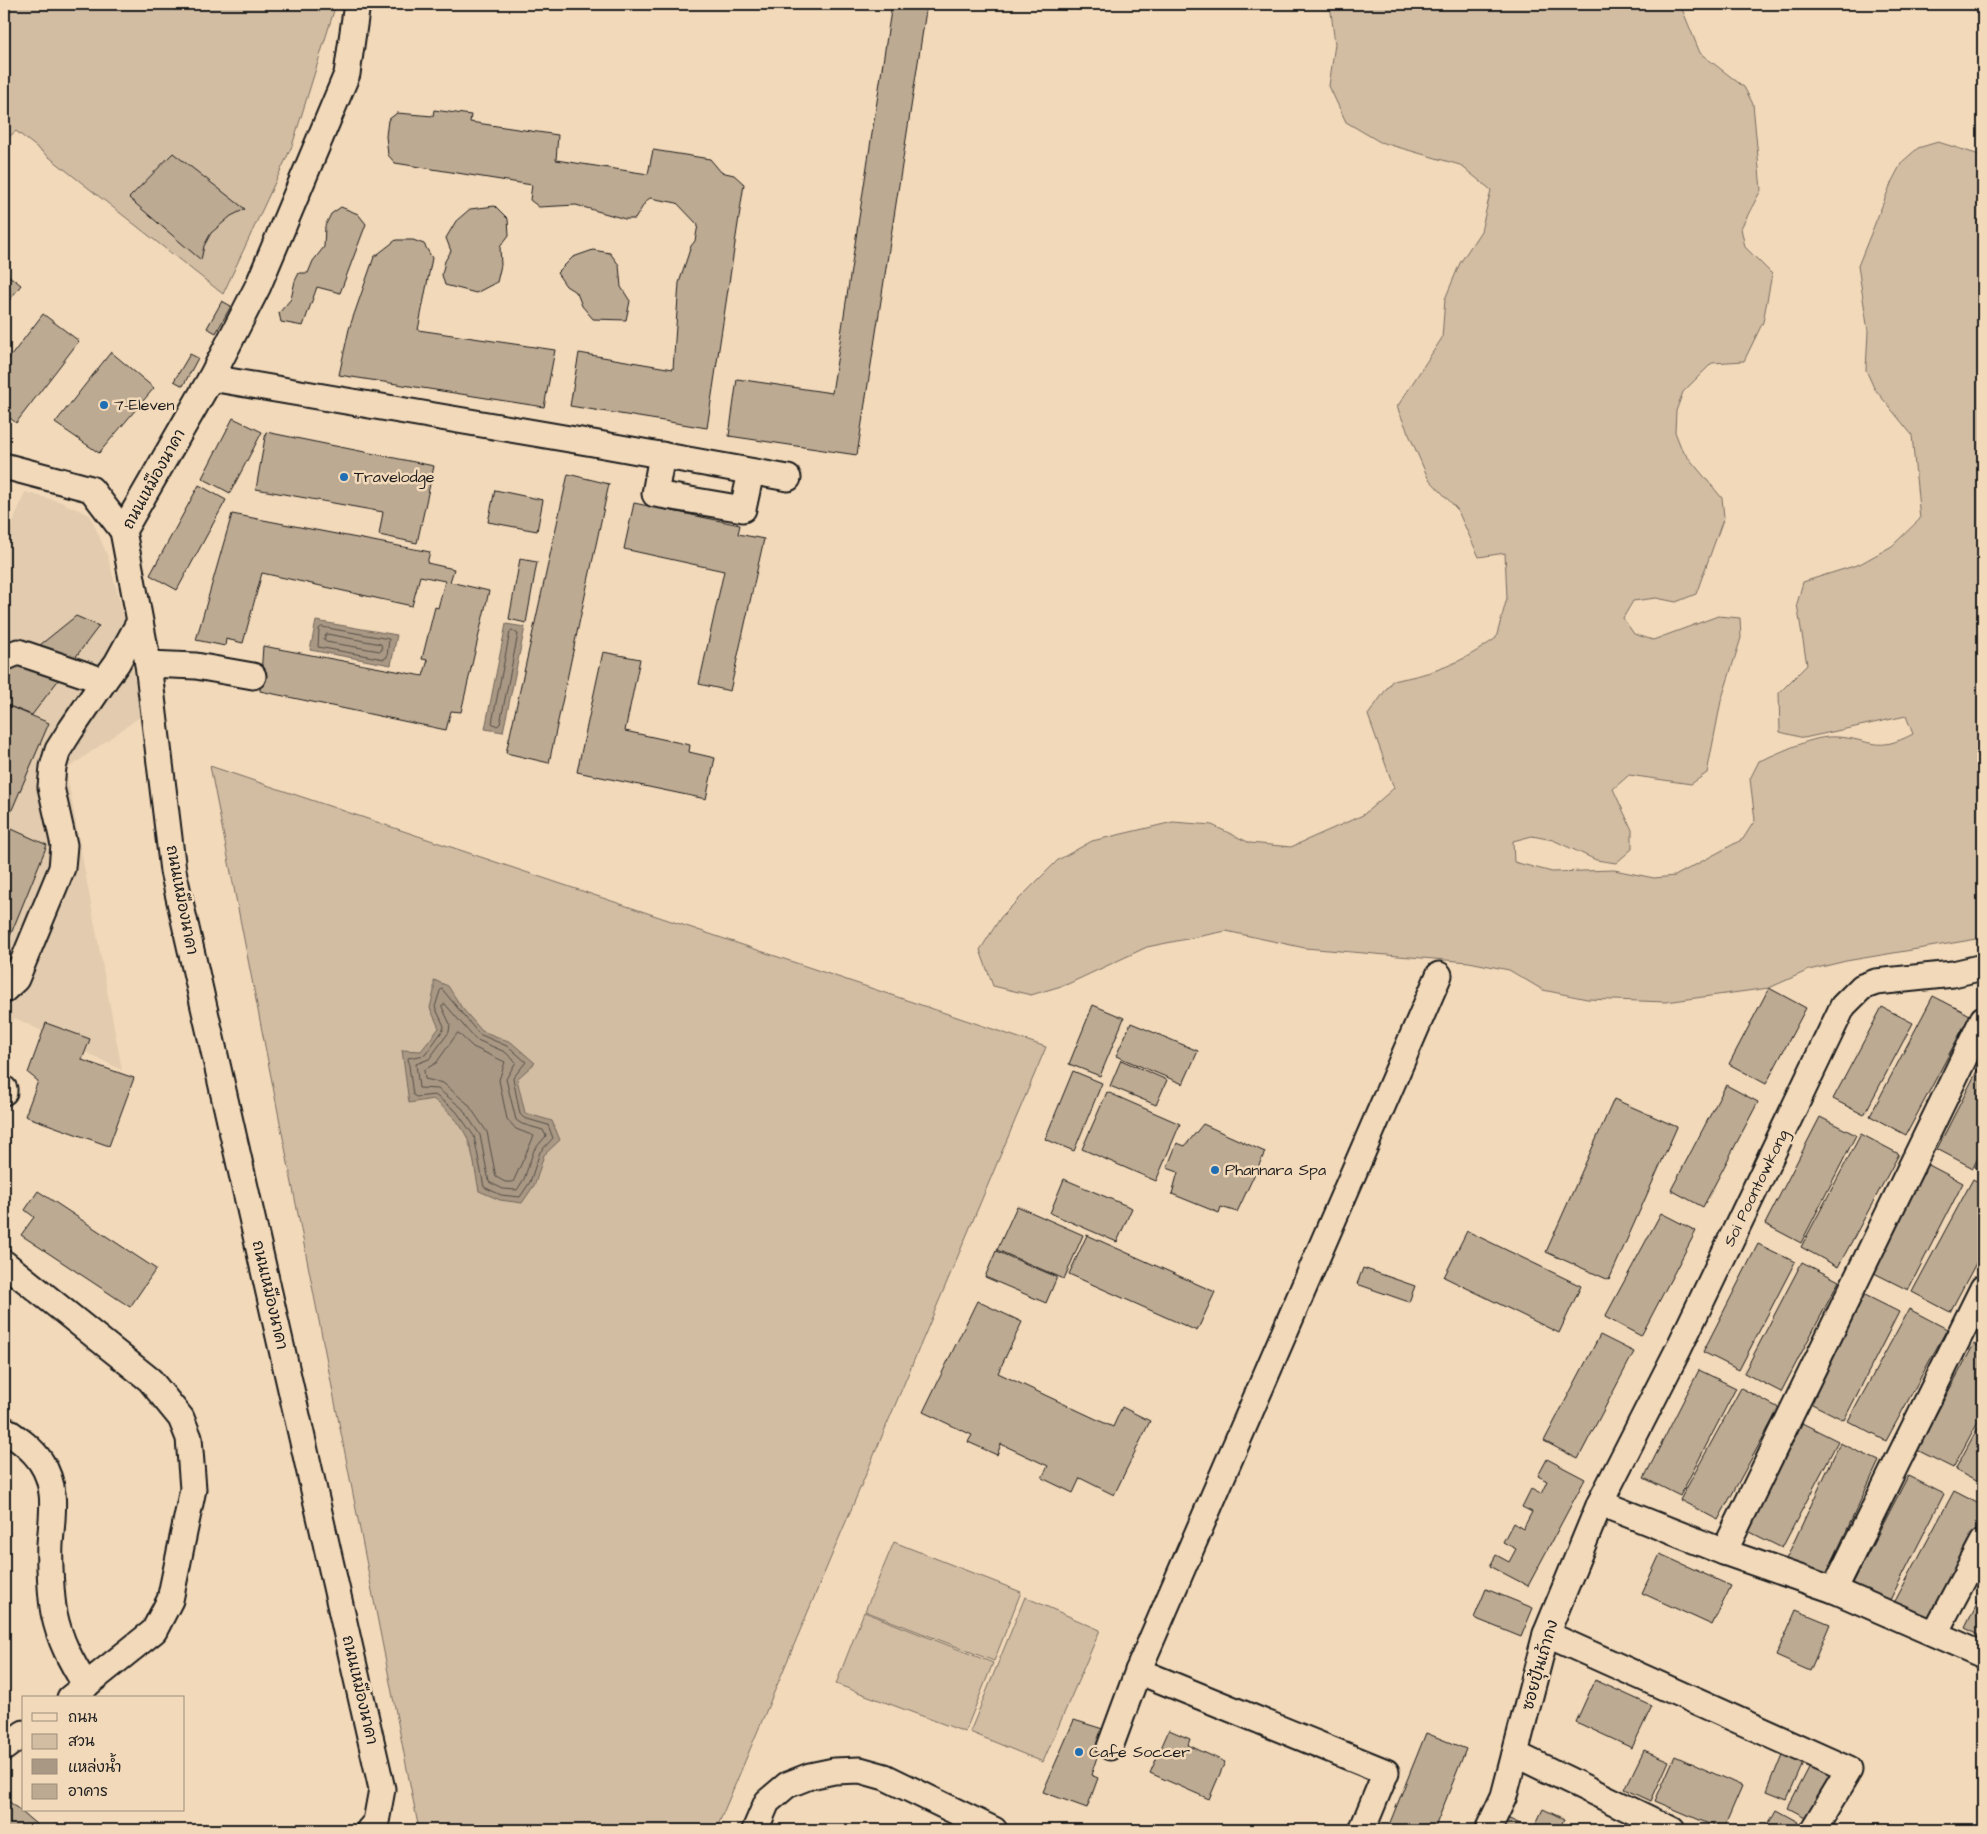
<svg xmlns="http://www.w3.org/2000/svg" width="1987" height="1834" viewBox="0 0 1987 1834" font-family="'Architects Daughter','Playpen Sans Thai',sans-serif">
<rect width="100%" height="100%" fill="#f2d9ba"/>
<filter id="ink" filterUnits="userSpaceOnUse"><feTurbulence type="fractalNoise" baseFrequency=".02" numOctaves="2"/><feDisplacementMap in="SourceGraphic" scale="10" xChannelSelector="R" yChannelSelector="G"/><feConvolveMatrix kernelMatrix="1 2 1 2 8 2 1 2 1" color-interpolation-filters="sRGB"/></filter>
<g filter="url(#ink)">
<polygon fill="#e2cbae" points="25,492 58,501 90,515 108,557 123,614 141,716 66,770 122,1070 15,1018 4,1029 4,546"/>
<g fill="#d2bda3" stroke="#776c60">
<polygon points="4,4 336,4 292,146 223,294 16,131 4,141"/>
<path d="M1330 4H1680L1700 53 1744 87 1753 104 1761 190 1741 228 1745 247 1772 274 1763 322 1744 361 1712 363 1683 392 1676 411 1675 432 1682 450 1722 498 1724 517 1696 594 1676 602 1656 598 1633 601 1623 618 1634 634 1653 640 1718 616 1740 618 1741 638 1721 701 1707 773 1691 784 1629 775 1613 789 1632 830V849L1616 863 1596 860 1553 840 1532 836 1513 841 1514 862 1552 872 1614 870 1654 878 1675 876 1743 839 1755 820 1750 779 1759 761C1783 752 1812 735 1837 737 1872 739 1875 754 1913 734L1906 716 1804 738 1780 732 1779 693 1807 665 1797 604 1803 582 1860 564 1892 546 1920 519 1912 435 1874 388 1866 370 1868 331 1858 266 1892 181 1902 162 1918 148 1938 142 1983 156V938L1846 961 1809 970 1769 988 1666 1002 1587 999 1543 990 1509 970 1469 962 1305 948 1226 931 1147 947 1068 984 1031 995 993 986 980 950 1001 917 1058 860 1092 841 1173 822 1212 825 1250 843 1291 847 1363 815 1394 788 1368 715 1392 681C1435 673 1460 664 1496 638L1507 598 1505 553 1479 557 1457 509 1428 478 1397 407 1442 338 1445 299 1460 263 1481 231 1491 190 1460 165 1380 142 1346 122 1329 86 1335 44Z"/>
<polygon points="210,766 1046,1047 716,1830 419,1830"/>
<polygon points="894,1542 1021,1592 994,1661 865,1611"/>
<polygon points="1025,1597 1100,1630 1043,1762 970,1732"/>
<polygon points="864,1612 993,1663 965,1732 836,1684"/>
</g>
<g fill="#a99884" stroke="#71665a">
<polygon points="316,621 397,635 391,665 310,650"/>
<polygon points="506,624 525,627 503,732 485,729"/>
<path d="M434 980 448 986 462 1008 482 1031 511 1042 535 1063 517 1079 525 1113 552 1121 560 1140 544 1155 535 1184 522 1203 500 1200 479 1191C470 1144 473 1130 433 1099L409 1103 402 1050 421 1051 439 1028 430 1008 434 991Z"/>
</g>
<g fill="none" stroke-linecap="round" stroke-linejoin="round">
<g stroke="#544e46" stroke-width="1">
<polygon points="322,627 389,639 387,657 384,659 318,647 319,629"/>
<polygon points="512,630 518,634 500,724 497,726 492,723 510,632"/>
<polygon points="327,634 381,644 382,650 380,651 326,642 324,639"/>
<polygon points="442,989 479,1034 509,1047 526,1062 513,1078 520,1114 524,1118 548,1125 553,1138 540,1152 530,1182 520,1197 501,1195 484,1187 474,1136 456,1111 435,1095 416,1097 413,1095 408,1058 425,1055 443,1030 444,1026 435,1007 440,991"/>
<polygon points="445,1004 475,1039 505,1052 516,1062 506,1079 516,1120 522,1124 543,1130 546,1136 534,1150 524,1179 517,1190 503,1189 489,1182 480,1135 462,1108 438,1089 419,1088 416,1064 429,1059 449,1032 450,1024 442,1007"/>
<polygon points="458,1033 473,1047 505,1062 499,1080 507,1119 516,1129 534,1136 513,1182 505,1182 496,1177 487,1132 468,1104 443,1083 425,1079 424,1070 436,1063"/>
</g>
</g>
<g fill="#bdaa92" stroke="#1c1c1c">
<polygon points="892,4 927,4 857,455 729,436 737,379 832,393"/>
<polygon points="434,110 471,115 470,122 558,135 556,160 648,174 653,150 710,159 721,172 734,175 744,184 707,428 570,406 579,353 673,369 679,283 691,246 695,241 698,225 677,203 650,198 646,201 635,219 625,219 576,205 539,207 530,200 532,185 395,163 388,155 386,136 388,120 397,113 433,116"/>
<polygon points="173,153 245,209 231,216 211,233 204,246 201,260 129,198"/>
<polygon points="495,206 508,219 509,235 500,247 501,265 497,282 476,293 445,285 442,275 445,261 451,251 446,238 456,221 470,209"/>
<polygon points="341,207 358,214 366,224 340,293 317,287 303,326 281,322 279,313 291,299 295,281 299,273 308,273 313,261 324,247 325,226 331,214"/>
<polygon points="396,240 413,240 424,244 432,258 418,330 555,350 544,407 339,375 349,329 374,257"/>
<polygon points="593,250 610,253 619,265 621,287 630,301 626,320 593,319 582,306 577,293 566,286 557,273 573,257"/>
<polygon points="4,272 21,285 4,307"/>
<polygon points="222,301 231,306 216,333 207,328"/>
<polygon points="43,314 79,341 16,423 10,418 4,439 4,365"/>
<polygon points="111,352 154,388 99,453 55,423"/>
<polygon points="190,354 198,358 183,386 174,381"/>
<polygon points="233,418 262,432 230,493 202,478"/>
<polygon points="266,432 434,466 417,543 379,535 383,512 256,489"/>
<polygon points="568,474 609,484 549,763 506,753"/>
<polygon points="199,485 226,500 177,590 150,575"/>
<polygon points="495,490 543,500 537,531 488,522"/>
<polygon points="634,503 740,525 738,534 764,539 730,691 699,684 724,571 624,549"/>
<polygon points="232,514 430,552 427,563 454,569 450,582 489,591 461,712 451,711 446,730 260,691 263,646 423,676 428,660 422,659 435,607 438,608 445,581 420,576 412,606 262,573 243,643 226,639 225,646 196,640"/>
<polygon points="520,559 537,562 526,623 509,619"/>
<polygon points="76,616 99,626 32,715 4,704 4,674"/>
<polygon points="603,652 640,659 625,731 690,745 689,752 715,758 706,799 577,772"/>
<polygon points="4,704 49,723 5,826 47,845 4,951"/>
<polygon points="1769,988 1806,1008 1766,1084 1729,1064"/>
<polygon points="1933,996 1970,1015 1906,1135 1870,1116"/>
<polygon points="1093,1005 1124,1018 1100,1076 1069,1064"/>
<polygon points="1882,1007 1913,1023 1864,1115 1833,1099"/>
<polygon points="46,1023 90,1039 82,1060 134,1078 109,1146 25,1116 38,1081 28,1073"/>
<polygon points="1131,1023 1198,1051 1183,1084 1116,1056"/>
<polygon points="1983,1059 1983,1147 1973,1168 1937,1149"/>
<polygon points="1121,1060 1167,1080 1156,1105 1110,1086"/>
<polygon points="1073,1071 1102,1083 1074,1151 1045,1139"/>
<polygon points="1726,1085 1758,1102 1703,1207 1671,1190"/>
<polygon points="1107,1092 1180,1124 1156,1181 1082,1149"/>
<polygon points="1614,1099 1677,1127 1609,1280 1546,1252"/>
<polygon points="1820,1117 1856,1135 1801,1243 1765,1224"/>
<polygon points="1203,1124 1265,1152 1237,1212 1221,1207 1219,1213 1172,1194 1178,1172 1167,1168 1177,1143 1185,1146"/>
<polygon points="1861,1134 1899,1154 1838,1267 1801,1247"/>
<polygon points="1983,1151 1983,1171 1975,1167"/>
<polygon points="1927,1164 1963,1183 1908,1290 1872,1272"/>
<polygon points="1064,1179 1132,1208 1117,1242 1050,1213"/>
<polygon points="1973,1179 1983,1185 1983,1250 1950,1312 1912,1292"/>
<polygon points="38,1191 156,1269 130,1307 21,1235 34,1217 25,1210"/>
<polygon points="1017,1206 1083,1235 1064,1279 997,1250"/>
<polygon points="1661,1213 1696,1231 1641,1336 1605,1317"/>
<polygon points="1467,1231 1581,1286 1559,1333 1444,1277"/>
<polygon points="1087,1235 1215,1292 1197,1331 1069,1274"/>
<polygon points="1758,1244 1795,1262 1739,1370 1703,1352"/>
<polygon points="996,1251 1057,1277 1046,1303 985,1277"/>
<polygon points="1802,1262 1839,1281 1781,1392 1744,1373"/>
<polygon points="1363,1268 1415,1286 1409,1302 1357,1284"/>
<polygon points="1863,1294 1899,1312 1844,1420 1808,1402"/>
<polygon points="977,1301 1022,1322 998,1373 1113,1427 1122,1407 1150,1421 1114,1495 1080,1478 1073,1493 1042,1478 1048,1466 1001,1444 997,1455 968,1442 972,1435 923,1412"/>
<polygon points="1909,1309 1947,1329 1886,1441 1848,1421"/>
<polygon points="1600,1335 1634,1352 1578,1459 1544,1441"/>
<polygon points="1974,1344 1983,1348 1983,1412 1953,1468 1917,1450"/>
<polygon points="1699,1370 1736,1388 1680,1496 1644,1478"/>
<polygon points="1741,1388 1779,1408 1718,1520 1680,1500"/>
<polygon points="1983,1418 1983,1485 1955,1470"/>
<polygon points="1802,1423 1838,1441 1782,1548 1746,1530"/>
<polygon points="1840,1443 1879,1461 1825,1577 1786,1559"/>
<polygon points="1547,1459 1585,1479 1528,1586 1490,1566 1496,1555 1509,1562 1516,1549 1503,1542 1513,1523 1523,1529 1532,1512 1522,1507 1531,1489 1541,1494 1547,1481 1538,1476"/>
<polygon points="1908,1476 1944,1494 1889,1602 1853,1583"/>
<polygon points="1954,1491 1983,1506 1983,1527 1931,1623 1894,1603"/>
<polygon points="1660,1554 1731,1586 1712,1625 1642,1593"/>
<polygon points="1486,1589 1533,1608 1521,1637 1474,1618"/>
<polygon points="1983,1591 1983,1637 1965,1628"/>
<polygon points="1796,1610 1830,1624 1810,1671 1776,1656"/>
<polygon points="1595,1680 1652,1706 1632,1748 1576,1722"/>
<polygon points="1074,1720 1106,1730 1091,1775 1098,1778 1087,1808 1043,1792"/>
<polygon points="1169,1730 1190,1739 1188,1745 1225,1762 1209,1799 1150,1773"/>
<polygon points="1426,1733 1466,1749 1434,1830 1387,1830"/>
<polygon points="1644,1750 1669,1761 1651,1801 1625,1789"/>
<polygon points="1783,1752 1804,1761 1787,1800 1767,1792"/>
<polygon points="1675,1756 1742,1786 1723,1830 1655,1801"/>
<polygon points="1812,1762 1835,1774 1811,1820 1788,1808"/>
<polygon points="4,1797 43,1830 4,1830"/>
<polygon points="1543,1809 1564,1819 1559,1830 1496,1830 1503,1816 1533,1830"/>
<polygon points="1776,1810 1798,1822 1793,1830 1765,1830"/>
</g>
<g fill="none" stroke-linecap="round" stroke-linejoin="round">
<defs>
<g id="minor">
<polyline points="357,4 347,74 258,286 211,378 123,531 148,664 173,871 382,1789 376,1822 369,1830"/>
<polyline points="211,378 593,443 788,478"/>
<polyline points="662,455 655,494 743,509 751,472"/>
<polyline points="4,466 91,489 123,531"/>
<polyline points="4,658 18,652 104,681 117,663 139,623"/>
<polyline points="148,664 196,666 253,676"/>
<polyline points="4,990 16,979 62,868 64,845 51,787 53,767 58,750 70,731 104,681"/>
<polyline points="4,1089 4,1092"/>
<polyline points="4,1263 150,1380 181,1418 189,1438 193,1489 170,1600 154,1631 70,1698"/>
<path d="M4 1429C17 1438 32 1448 41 1462 58 1487 52 1516 50 1544 49 1559 51 1598 54 1613 60 1642 71 1661 86 1686"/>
<polyline points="1600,1503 1724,1552 1834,1590 1983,1655"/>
<polyline points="1724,1552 1983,1019"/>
<polyline points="1834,1590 1983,1288"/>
<polyline points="1935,1633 1983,1542"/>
<polyline points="1546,1634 1849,1770 1813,1830"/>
<polyline points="1138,1671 1386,1772 1362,1830"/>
<polyline points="1110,1747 1138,1671 1439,975"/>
<polyline points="4,1748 24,1733"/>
<polyline points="1515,1754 1672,1830"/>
<polyline points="755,1830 767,1802 787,1785 810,1776 834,1771 860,1770 885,1777 994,1830"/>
<polyline points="1488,1830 1504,1796 1546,1634 1600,1503 1678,1350 1843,1006 1862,987 1876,982 1953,974 1983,967"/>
</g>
</defs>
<use href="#minor" stroke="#1c1c1c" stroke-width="29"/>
<use href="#minor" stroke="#f2d9ba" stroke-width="25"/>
</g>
</g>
<g fill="#1f6fb2" stroke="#f2d9ba" stroke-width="2">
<circle cx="104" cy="405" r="5"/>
<circle cx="344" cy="477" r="5"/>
<circle cx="1215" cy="1170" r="5"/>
<circle cx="1079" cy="1752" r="5"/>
</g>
<g text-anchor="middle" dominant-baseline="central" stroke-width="5" stroke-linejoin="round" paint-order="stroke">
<g font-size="16" fill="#1c1c1c" stroke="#f2d9ba" text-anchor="start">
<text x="114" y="405">7-Eleven</text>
<text x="354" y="477">Travelodge</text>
<text x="1225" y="1170">Phannara Spa</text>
<text x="1089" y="1752">Cafe Soccer</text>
</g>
<g font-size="16" fill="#1c1c1c" stroke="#f2d9ba">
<text transform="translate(154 479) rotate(-61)">ถนนเหมืองนาคา</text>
<text transform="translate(182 900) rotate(79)">ถนนเหมืองนาคา</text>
<text transform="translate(1756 1188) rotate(-64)">Soi Poontowkong</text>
<text transform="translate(270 1295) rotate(77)">ถนนเหมืองนาคา</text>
<text transform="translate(1540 1665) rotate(-74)">ซอยปุ้นเถ้ากง</text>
<text transform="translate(360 1690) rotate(77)">ถนนเหมืองนาคา</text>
</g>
</g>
<rect width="1987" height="1834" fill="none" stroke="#f2d9ba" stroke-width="20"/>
<rect x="10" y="10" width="1967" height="1814" fill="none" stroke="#1c1c1c" stroke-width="2" filter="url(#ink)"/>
<rect x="22" y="1696" width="162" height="115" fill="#f2d9ba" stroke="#9c8d7b"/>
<rect x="32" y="1713" width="25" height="8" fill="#f2d9ba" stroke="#9c8d7b"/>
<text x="68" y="1722" font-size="15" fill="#1c1c1c">ถนน</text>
<rect x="32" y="1734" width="25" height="15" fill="#d2bda3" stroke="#9c8d7b"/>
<text x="68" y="1746" font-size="15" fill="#1c1c1c">สวน</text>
<rect x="32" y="1759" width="25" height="15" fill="#a99884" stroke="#9c8d7b"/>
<text x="68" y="1772" font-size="15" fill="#1c1c1c">แหล่งน้ำ</text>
<rect x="32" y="1784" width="25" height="15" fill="#bdaa92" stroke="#9c8d7b"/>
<text x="68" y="1796" font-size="15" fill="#1c1c1c">อาคาร</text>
</svg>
